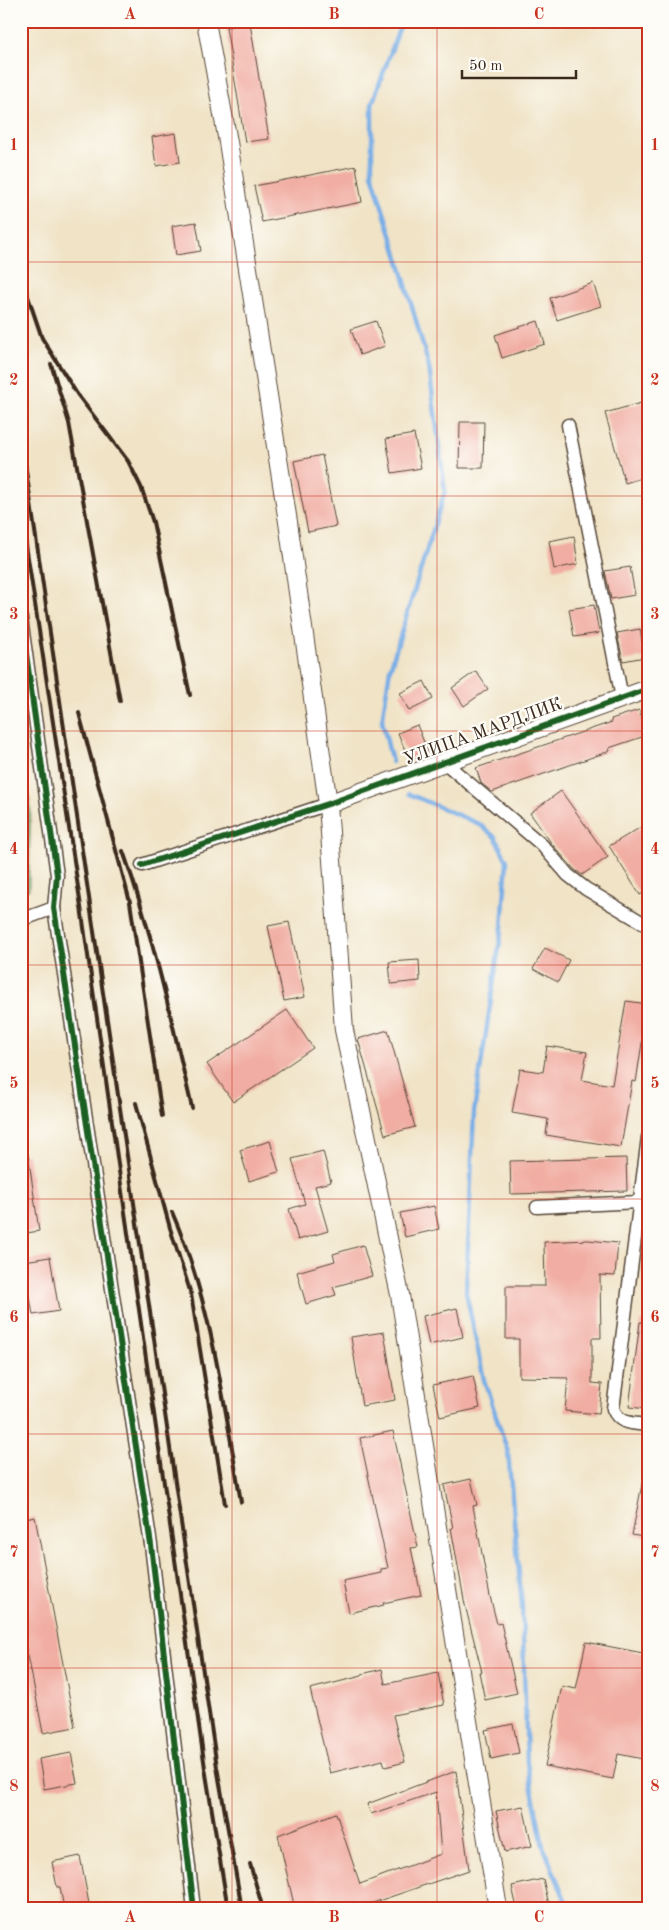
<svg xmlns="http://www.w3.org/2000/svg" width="669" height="1930" viewBox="0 0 669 1930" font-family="'Old Standard TT',serif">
<rect width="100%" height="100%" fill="#fdfcf7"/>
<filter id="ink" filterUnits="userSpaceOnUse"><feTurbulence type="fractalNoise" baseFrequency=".02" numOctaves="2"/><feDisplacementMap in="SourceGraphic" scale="10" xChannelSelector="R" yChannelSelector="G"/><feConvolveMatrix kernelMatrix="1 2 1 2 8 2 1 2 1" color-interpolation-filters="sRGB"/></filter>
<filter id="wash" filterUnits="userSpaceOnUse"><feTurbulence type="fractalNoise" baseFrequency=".0096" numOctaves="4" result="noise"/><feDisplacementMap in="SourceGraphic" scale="20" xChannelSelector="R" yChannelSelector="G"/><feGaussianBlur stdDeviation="1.12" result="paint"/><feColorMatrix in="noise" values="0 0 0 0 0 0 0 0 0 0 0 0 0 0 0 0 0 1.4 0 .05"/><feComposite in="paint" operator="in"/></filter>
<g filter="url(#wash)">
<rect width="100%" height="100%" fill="#f0e3c6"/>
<polygon fill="#6cae71" stroke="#546c48" points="21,755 31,807 29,890 21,893"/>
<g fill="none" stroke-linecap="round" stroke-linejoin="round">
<g stroke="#79aee6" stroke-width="4.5">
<polyline points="392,762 382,721 390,669 445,491 429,367 400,264 372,174 372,104 402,21"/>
<polyline points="409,794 479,824 495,837 507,861 502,927 474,1112 466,1292 484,1380 508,1452 522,1606 527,1763 543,1846 569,1909"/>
</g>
</g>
<g id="blocks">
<g fill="#f1ada3">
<polygon points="250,23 269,139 245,142 226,27"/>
<polygon points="176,133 180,162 156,166 152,137"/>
<polygon points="356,166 362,202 262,222 254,186"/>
<polygon points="196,222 201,251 176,255 172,226"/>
<polygon points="593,283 601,306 557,320 550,298"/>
<polygon points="376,321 385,346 360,355 351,329"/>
<polygon points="538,321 545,344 502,358 495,335"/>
<polygon points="648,401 648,476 625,483 605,413"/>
<polygon points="460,422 484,422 483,468 459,468"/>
<polygon points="414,434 421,468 392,473 386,439"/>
<polygon points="322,455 336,526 308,532 294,461"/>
<polygon points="574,536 578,564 554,569 549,541"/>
<polygon points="630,567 635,595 611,599 605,571"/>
<polygon points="594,605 599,633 574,637 569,609"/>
<polygon points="640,629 645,657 623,661 617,633"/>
<polygon points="476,671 488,689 464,706 452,688"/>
<polygon points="424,681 433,699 409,711 400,693"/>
<polygon points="639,710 648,735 609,748 610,751 492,792 481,783 476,768 612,722 611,719"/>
<polygon points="417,725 428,752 409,760 398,733"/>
<polygon points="561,791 608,857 582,875 574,869 552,844 530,813"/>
<polygon points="648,823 648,890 640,895 609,846"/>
<polygon points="289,922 305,997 284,1001 268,926"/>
<polygon points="545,948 569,960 558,982 533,969"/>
<polygon points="419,960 420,981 391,984 389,962"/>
<polygon points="626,1001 648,1004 636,1082 632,1081 621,1147 546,1135 548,1119 512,1113 520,1069 543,1072 547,1046 587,1052 582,1080 612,1085"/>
<polygon points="287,1010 313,1048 233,1102 207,1064"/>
<polygon points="388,1030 415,1127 385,1135 358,1039"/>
<polygon points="270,1141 279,1172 249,1181 240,1150"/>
<polygon points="323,1151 331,1182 315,1186 328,1231 298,1240 289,1209 305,1204 292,1159"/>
<polygon points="28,1154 39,1231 21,1234 21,1155"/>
<polygon points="626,1158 627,1191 511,1194 510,1161"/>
<polygon points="434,1206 439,1229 405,1237 400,1213"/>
<polygon points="588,1240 618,1243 615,1276 600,1275 601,1338 592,1338 592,1383 602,1384 599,1414 565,1411 568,1378 519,1377 519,1339 506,1339 506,1286 545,1286 544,1242"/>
<polygon points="363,1245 372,1276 333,1287 336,1295 306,1304 297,1272 335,1261 333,1254"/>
<polygon points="50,1257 59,1311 33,1315 24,1261"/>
<polygon points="457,1308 463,1337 429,1345 423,1316"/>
<polygon points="640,1322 648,1322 648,1409 629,1407"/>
<polygon points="384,1332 395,1400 362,1406 351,1337"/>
<polygon points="473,1376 480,1408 440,1417 433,1385"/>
<polygon points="393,1431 418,1547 411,1548 421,1595 383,1603 384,1605 349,1613 343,1581 381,1573 381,1569 388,1568 360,1438"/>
<polygon points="471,1479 477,1505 473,1506 490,1596 497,1624 501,1623 517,1693 485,1700 479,1672 482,1672 465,1605 451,1528 453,1528 444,1485"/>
<polygon points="642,1484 648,1485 648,1538 632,1535"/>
<polygon points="35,1517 75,1727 43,1733 21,1619 21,1520"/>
<polygon points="586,1642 648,1654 648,1760 618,1754 613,1779 545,1766 562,1686 576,1689"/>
<polygon points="382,1669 385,1684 438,1673 444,1705 393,1715 405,1762 385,1767 383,1760 330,1773 310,1689 362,1676 362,1674"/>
<polygon points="513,1724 519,1753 491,1759 485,1730"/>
<polygon points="71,1753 77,1783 44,1789 39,1759"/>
<polygon points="456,1771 469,1870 355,1909 295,1909 278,1835 336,1813 360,1884 441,1854 436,1792 371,1814 367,1804"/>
<polygon points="523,1806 532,1846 505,1852 496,1811"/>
<polygon points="80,1856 90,1909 64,1909 60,1887 57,1887 52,1862"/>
<polygon points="543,1879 550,1909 517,1909 512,1886"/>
</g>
</g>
</g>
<g filter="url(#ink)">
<use href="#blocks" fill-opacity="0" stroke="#564637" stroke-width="1"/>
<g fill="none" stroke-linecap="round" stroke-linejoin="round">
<defs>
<g id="street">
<polyline points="568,425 622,698"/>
<polyline points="21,618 57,875 54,908 151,1545 194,1909"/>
<polyline points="444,762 542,845 568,875 586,889 648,926"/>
<polyline points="142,865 328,804"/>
<polyline points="21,920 54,908"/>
<path d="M648 1137 613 1409C620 1425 632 1423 648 1425"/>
<polyline points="537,1207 639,1202"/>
</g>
<g id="secondary">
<polyline points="206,21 228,142 288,522 328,804 344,1030 400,1295 498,1909"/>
<polyline points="328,804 648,689"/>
</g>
</defs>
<use href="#street" stroke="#564637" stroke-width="15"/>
<use href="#secondary" stroke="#564637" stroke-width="20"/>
<use href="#street" stroke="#fff" stroke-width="12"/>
<use href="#secondary" stroke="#fff" stroke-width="18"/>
<g stroke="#3b2a1e" stroke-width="4">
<polyline points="21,276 42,338 77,394 128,461 141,487 153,522 190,695"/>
<polyline points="51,364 69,423 120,701"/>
<polyline points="21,436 217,1767 242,1909"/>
<polyline points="21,512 80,900 205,1768 228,1909"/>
<polyline points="79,713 130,902 162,1116"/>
<path d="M123 851C153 935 172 1021 192 1108"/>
<polyline points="136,1103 170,1228 191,1294 225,1504"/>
<path d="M172 1212C212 1304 224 1404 241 1502"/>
<polyline points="250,1864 263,1909"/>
</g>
<defs>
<g id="cycleway">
<polyline points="21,618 57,875 54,908 151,1545 194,1909"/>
<polyline points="142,865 328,804 648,689"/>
</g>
</defs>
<use href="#cycleway" stroke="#fdfcf7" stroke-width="9"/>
<use href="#cycleway" stroke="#1b5e20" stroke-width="6"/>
</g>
</g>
<path fill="none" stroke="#c8321e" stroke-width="1" stroke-opacity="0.55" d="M232 21V1909M437 21V1909M21 262H648M21 496H648M21 731H648M21 965H648M21 1199H648M21 1434H648M21 1668H648"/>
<g text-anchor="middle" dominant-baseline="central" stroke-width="4.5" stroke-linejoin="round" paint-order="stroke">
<g font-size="18" fill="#3b2a1e" stroke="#fdfcf7">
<text transform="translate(483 732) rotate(-20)">УЛИЦА МАРДЛИК</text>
</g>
</g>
<rect width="669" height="1930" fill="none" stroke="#fdfcf7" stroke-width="55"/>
<path d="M462 70v8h114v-8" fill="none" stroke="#3b2a1e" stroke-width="2.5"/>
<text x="469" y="70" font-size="15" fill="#3b2a1e" stroke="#fdfcf7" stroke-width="4" paint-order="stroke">50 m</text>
<rect x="28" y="28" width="614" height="1874" fill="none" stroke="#c8321e" stroke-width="2"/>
<g font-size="16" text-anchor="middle" font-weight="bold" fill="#c8321e">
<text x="130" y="19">A</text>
<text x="334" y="19">B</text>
<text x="539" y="19">C</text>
<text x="14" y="150">1</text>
<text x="655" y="150">1</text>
<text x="14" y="385">2</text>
<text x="655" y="385">2</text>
<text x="14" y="619">3</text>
<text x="655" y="619">3</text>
<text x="14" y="854">4</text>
<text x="655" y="854">4</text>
<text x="14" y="1088">5</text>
<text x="655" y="1088">5</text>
<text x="14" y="1322">6</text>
<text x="655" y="1322">6</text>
<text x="14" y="1557">7</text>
<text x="655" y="1557">7</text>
<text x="14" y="1791">8</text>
<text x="655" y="1791">8</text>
<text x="130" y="1922">A</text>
<text x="334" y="1922">B</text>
<text x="539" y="1922">C</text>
</g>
</svg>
